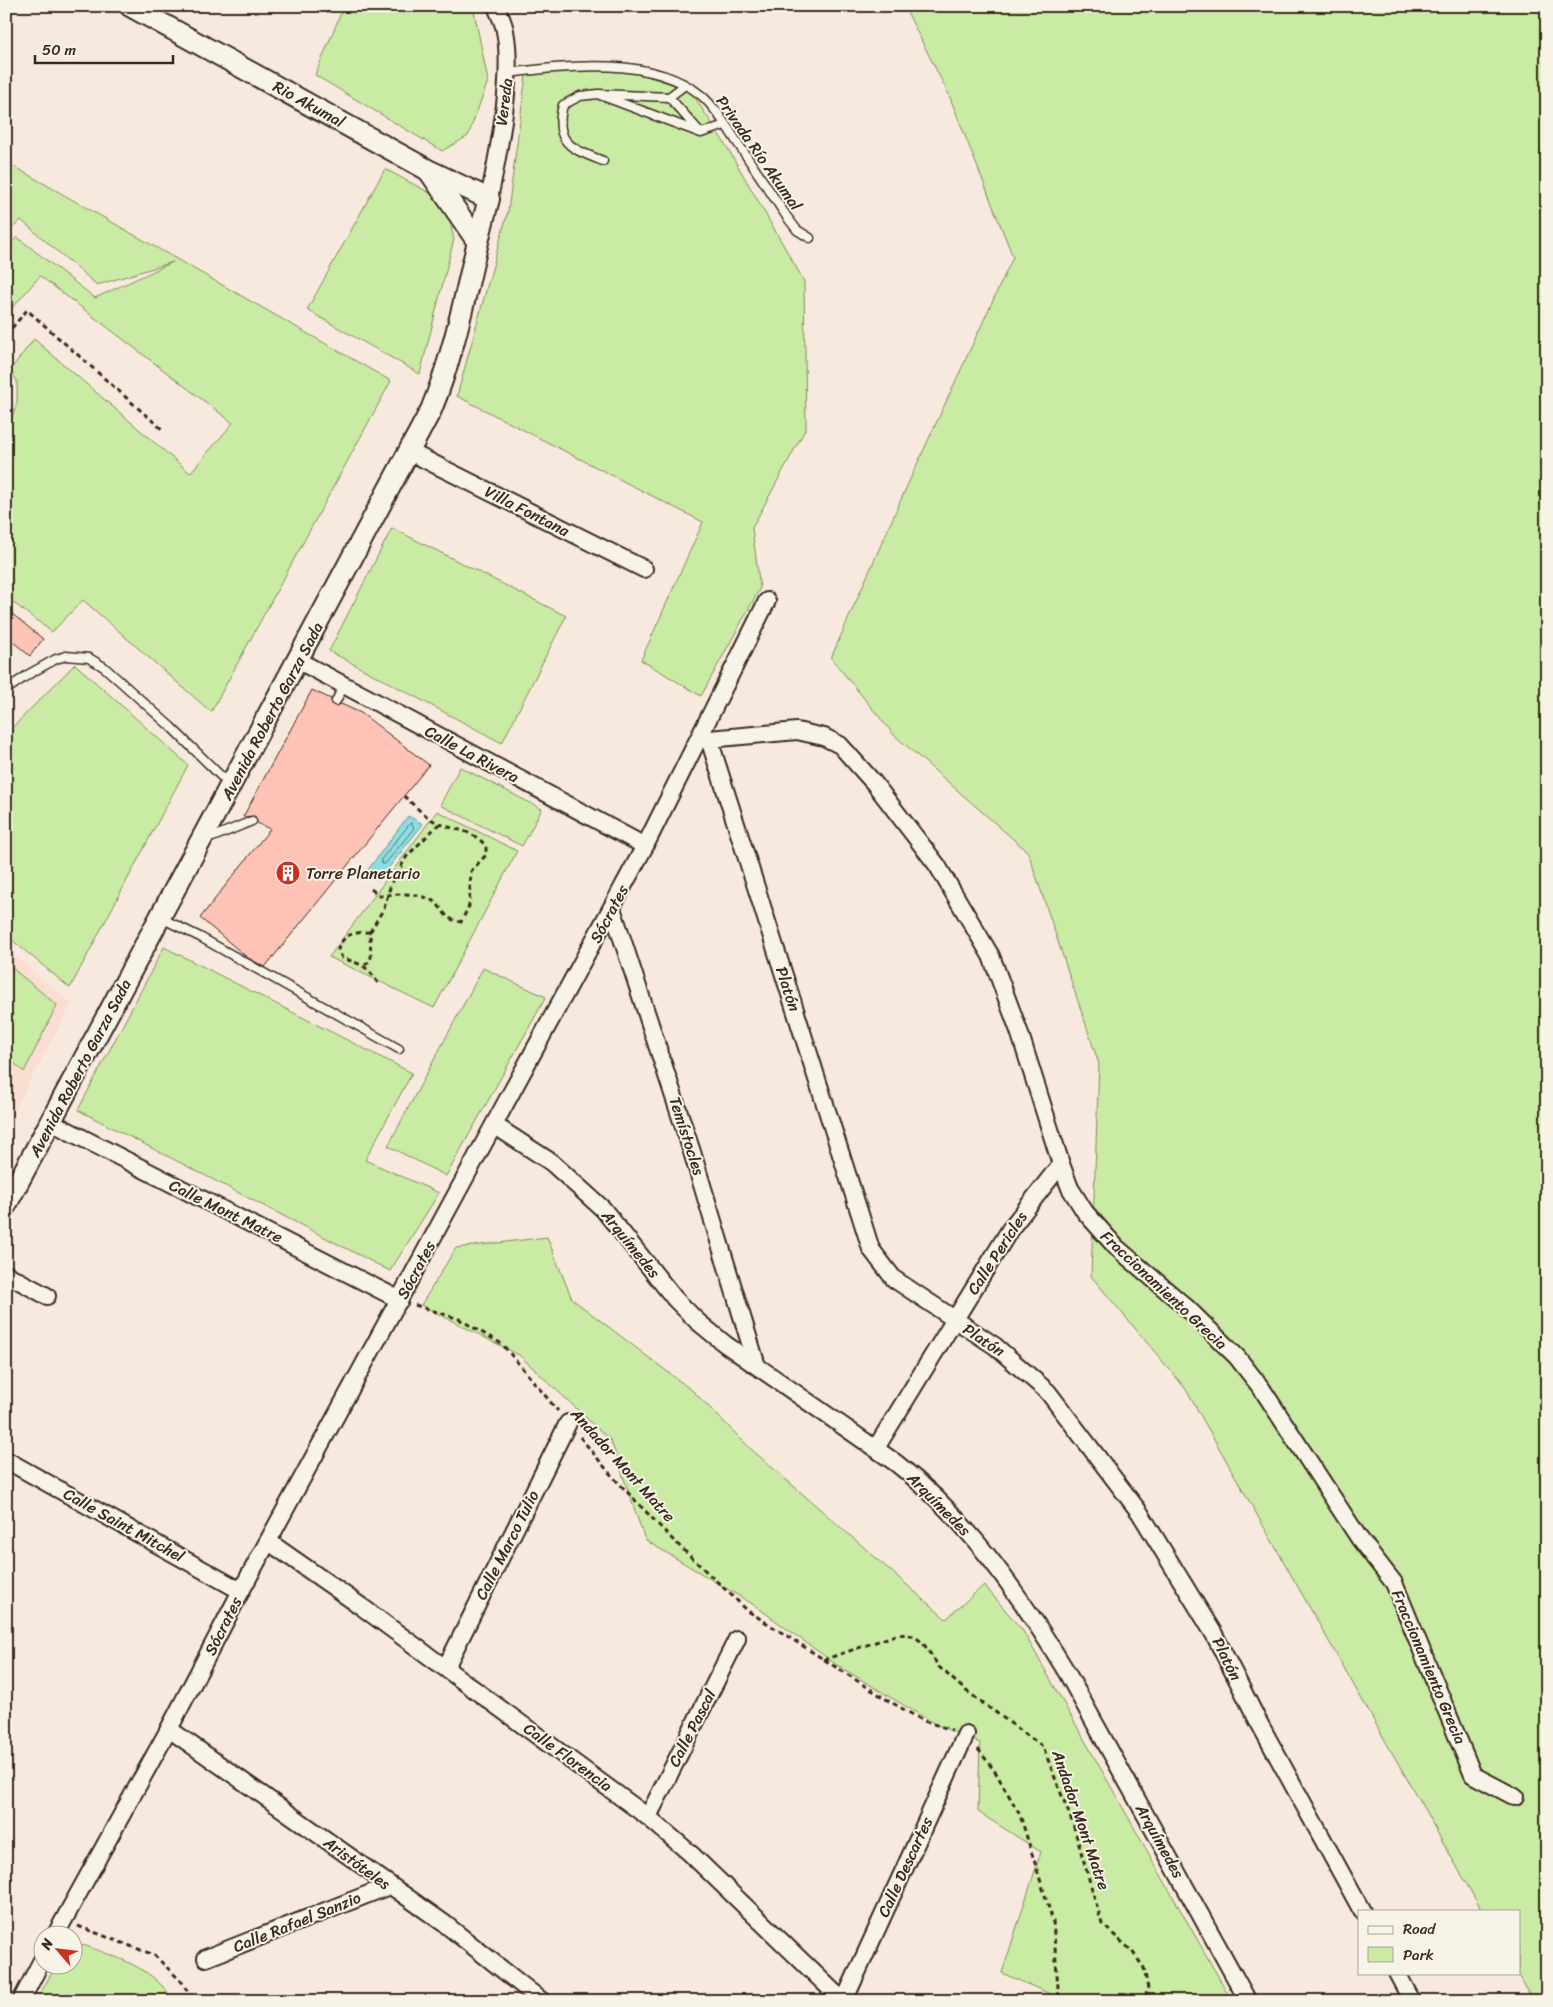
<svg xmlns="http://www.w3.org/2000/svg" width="1553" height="2007" viewBox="0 0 1553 2007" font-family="Sriracha,sans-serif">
<rect width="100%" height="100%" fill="#f8e9de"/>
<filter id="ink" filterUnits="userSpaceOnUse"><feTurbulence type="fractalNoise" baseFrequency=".02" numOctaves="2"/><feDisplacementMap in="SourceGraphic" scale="10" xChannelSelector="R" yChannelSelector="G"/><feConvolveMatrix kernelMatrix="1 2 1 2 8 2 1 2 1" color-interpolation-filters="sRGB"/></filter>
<g filter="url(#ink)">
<polygon fill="#faded2" points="6,949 72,1003 6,1126"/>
<g fill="#c9eba3" stroke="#828a60">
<polygon points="344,6 473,6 488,81 468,136 442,151 315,75"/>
<polygon points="904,6 1547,6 1547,1986 1536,2001 1533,2001 1518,1973 1519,1911 1482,1911 1185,1388 1091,1276 1099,1064 1028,852 894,735 831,658 907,486 1013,257 949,95"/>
<polygon points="606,63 690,90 727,147 804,281 806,428 752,528 760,588 701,696 641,660 703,522 457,396 508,211 526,75"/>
<polygon points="6,162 391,381 211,712 83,600 52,632 6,597 6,435 17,402 17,381 10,370 34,339 190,473 233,423 40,276 6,315 6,249 17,237 95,298 173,262 97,285 21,220 6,234"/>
<polygon points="385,169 445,201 454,239 420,374 307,310"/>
<polygon points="392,528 566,616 502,743 329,651"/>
<polygon points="75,664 188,765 70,988 6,935 6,734"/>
<polygon points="460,767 542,809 522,846 440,805"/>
<polygon points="437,811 517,851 434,1008 329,957"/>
<polygon points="164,947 412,1073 365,1160 439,1193 390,1271 78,1110"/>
<polygon points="6,963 57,1005 24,1072 6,1056"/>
<polygon points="483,968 546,997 446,1176 388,1146"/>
<polygon points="547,1237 572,1299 694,1392 751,1449 946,1619 984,1585 1023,1631 1232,2001 1066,2001 1002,1973 1041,1852 978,1812 980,1743 935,1724 837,1665 754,1605 645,1540 611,1441 519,1355 421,1305 456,1248"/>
<path d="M73 1941C108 1955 154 1965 173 2001H36L56 1965 72 1964Z"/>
</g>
<polygon fill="#8cdee3" stroke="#6c9694" points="408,816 423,824 378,881 367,871"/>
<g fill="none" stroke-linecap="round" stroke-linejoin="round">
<polygon stroke="#5b726d" stroke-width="1" points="411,823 414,828 385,864 382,864 381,860"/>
</g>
<g fill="#fec3b6" stroke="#3b2a1e">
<polygon points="6,609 43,639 30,656 6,636"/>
<polygon points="312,690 331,699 334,706 341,704 361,713 429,765 265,967 248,958 200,918 270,829 257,823 255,816 243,817"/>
</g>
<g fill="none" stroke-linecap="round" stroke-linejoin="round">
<defs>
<g id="service">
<path d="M508 73C566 66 653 55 702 96 717 109 728 129 739 145 755 169 771 193 787 217L797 230 810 238"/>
<polyline points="600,95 701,133 725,125"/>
<polyline points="669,97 699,131"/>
<path d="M603 161C572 149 553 143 563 105L580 96 598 94 669 97 685 85"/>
<polyline points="6,690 29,674 56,659 66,656 89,658 104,667 171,727 230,785"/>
<polyline points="336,701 344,685"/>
<polyline points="205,835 213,837 252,821"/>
<polyline points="161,918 200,937 399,1049"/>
</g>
<g id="minor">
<path d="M489 199C498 155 514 75 505 31 504 23 499 14 496 6"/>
<polyline points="410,452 644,569"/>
<polyline points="299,661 645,846"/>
<polyline points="701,735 709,739 871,1249 894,1279 995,1346 1048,1392 1140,1513 1214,1634 1257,1719 1362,1911"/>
<polyline points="709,739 797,731 824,737 840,745 874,783 937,865 991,956 1019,1031 1061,1164 1070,1188 1085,1212 1116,1247 1186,1307 1237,1357 1262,1389 1359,1538 1394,1583 1473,1775 1515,1797"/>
<polyline points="612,908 692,1152 757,1366"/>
<polyline points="51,1122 400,1300"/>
<path d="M494 1125 551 1162 603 1209 675 1299 697 1321 725 1344 896 1463C967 1518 1020 1595 1066 1671L1248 2001"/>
<polyline points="6,1274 47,1296"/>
<polyline points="876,1448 1011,1228 1061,1164"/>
<polyline points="6,1460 241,1591"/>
<polyline points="269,1542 362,1607 648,1817 691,1854 843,2001"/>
<polyline points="446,1667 568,1423"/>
<polyline points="169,1729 445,1924 542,2001"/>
<polyline points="648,1817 737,1639"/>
<polyline points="56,1934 169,1729 241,1591 645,846 767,601"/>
<polyline points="206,1958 389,1886"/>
<polyline points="1397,1973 1412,2001"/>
<polyline points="21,2001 42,1960"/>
<polyline points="844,2001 966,1734"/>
</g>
<g id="tertiary">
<polyline points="429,171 477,241"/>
<path d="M6 1205 431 410C459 342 469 270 489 199L428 170 130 6"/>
</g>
</defs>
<use href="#service" stroke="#3b2a1e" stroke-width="11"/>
<use href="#minor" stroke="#3b2a1e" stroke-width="20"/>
<use href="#tertiary" stroke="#3b2a1e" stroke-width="24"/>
<g stroke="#3b2a1e" stroke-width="3" stroke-dasharray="5 4" stroke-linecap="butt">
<polyline points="6,335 27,310 164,431"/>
<path d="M371 889 380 896C396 893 424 892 437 904 447 915 445 919 461 922L469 906 471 871 486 855V846C470 828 458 832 438 823 425 817 415 806 404 796"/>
<path d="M370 932C353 933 344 933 338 949L342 958C364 965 369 967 380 987"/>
<polyline points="365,965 371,960 370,932 384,908 391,884 407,856 439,824"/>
<polyline points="415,1305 459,1319 502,1344 558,1411"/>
<polyline points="580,1437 612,1476 673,1540 748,1611 889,1701 924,1721 952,1730"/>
<polyline points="823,1660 899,1634 914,1636 923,1643 939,1667 965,1690 1043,1747 1073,1824 1102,1924 1132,1951 1144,1968 1148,1989 1144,2001"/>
<polyline points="978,1749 996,1773 1020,1815 1053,1921 1059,2001"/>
<polyline points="78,1926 154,1955 182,1982 193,2001"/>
</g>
<use href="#service" stroke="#f7f3e8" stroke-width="8"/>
<use href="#minor" stroke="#f7f3e8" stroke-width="16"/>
<use href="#tertiary" stroke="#f7f3e8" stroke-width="20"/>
</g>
</g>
<defs>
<symbol id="building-disc" viewBox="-11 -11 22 22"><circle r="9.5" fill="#c8321e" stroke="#f7f3e8"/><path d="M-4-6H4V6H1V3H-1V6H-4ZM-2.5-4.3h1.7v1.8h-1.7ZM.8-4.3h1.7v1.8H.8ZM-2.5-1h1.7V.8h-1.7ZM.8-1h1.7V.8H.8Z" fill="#fff"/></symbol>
</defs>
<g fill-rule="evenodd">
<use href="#building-disc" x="274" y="859" width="28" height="28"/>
</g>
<g text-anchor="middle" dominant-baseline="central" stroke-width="4" stroke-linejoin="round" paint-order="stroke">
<g font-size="16" fill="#3b2a1e" stroke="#f7f3e8">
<text transform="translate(504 102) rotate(-83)">Vereda</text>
<text transform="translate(309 104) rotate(29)">Rio Akumal</text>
<text transform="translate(759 153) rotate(55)">Privada Río Akumal</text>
<text transform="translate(527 511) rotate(27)">Villa Fontana</text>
<text transform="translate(272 711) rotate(-62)">Avenida Roberto Garza Sada</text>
<text transform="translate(472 754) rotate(28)">Calle La Rivera</text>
<text transform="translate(609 914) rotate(-62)">Sócrates</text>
<text transform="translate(788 989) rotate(72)">Platón</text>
<text transform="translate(80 1068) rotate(-62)">Avenida Roberto Garza Sada</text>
<text transform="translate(687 1136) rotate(72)">Temístocles</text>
<text transform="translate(226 1211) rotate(26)">Calle Mont Matre</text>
<text transform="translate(631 1244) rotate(51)">Arquímedes</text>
<text transform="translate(997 1253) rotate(-57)">Calle Pericles</text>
<text transform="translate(416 1270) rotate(-62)">Sócrates</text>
<text transform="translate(1164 1290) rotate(43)">Fraccionamiento Grecia</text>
<text transform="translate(984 1340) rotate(34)">Platón</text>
<text transform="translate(623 1465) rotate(48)">Andador Mont Matre</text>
<text transform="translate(939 1504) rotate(45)">Arquímedes</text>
<text transform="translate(124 1525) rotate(29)">Calle Saint Mitchel</text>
<text transform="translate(507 1545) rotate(-63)">Calle Marco Tulio</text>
<text transform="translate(223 1626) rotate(-63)">Sócrates</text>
<text transform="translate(1227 1659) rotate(64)">Platón</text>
<text transform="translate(1429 1667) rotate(67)">Fraccionamiento Grecia</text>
<text transform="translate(692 1728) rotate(-63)">Calle Pascal</text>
<text transform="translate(568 1757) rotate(36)">Calle Florencia</text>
<text transform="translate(1081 1820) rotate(71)">Andador Mont Matre</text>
<text transform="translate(1160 1841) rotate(61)">Arquímedes</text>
<text transform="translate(357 1863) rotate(36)">Aristóteles</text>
<text transform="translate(905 1867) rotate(-65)">Calle Descartes</text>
<text transform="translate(297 1922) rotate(-22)">Calle Rafael Sanzio</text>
</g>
<g font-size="16" fill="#3b2a1e" stroke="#f7f3e8" text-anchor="start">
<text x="306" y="873">Torre Planetario</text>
</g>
</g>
<rect width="1553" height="2007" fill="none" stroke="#f7f3e8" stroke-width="25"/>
<rect x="12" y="12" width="1528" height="1982" fill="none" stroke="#3b2a1e" stroke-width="2" filter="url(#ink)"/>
<rect x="1358" y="1910" width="162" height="65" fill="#f7f3e8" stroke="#aca397"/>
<rect x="1368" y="1926" width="25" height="8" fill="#f7f3e8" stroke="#aca397"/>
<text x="1403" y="1934" font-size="15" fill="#3b2a1e">Road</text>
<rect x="1368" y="1947" width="25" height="15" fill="#c9eba3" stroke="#aca397"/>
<text x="1403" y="1960" font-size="15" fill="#3b2a1e">Park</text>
<g transform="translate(58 1950) rotate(298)"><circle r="24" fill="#f7f3e8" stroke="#aca397"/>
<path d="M0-4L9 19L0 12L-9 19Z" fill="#c8321e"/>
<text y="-8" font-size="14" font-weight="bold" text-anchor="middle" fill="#3b2a1e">N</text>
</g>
<path d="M35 55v8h138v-8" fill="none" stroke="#3b2a1e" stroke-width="2.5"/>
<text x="42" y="55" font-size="15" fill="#3b2a1e" stroke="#f7f3e8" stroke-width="4" paint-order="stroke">50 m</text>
</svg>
